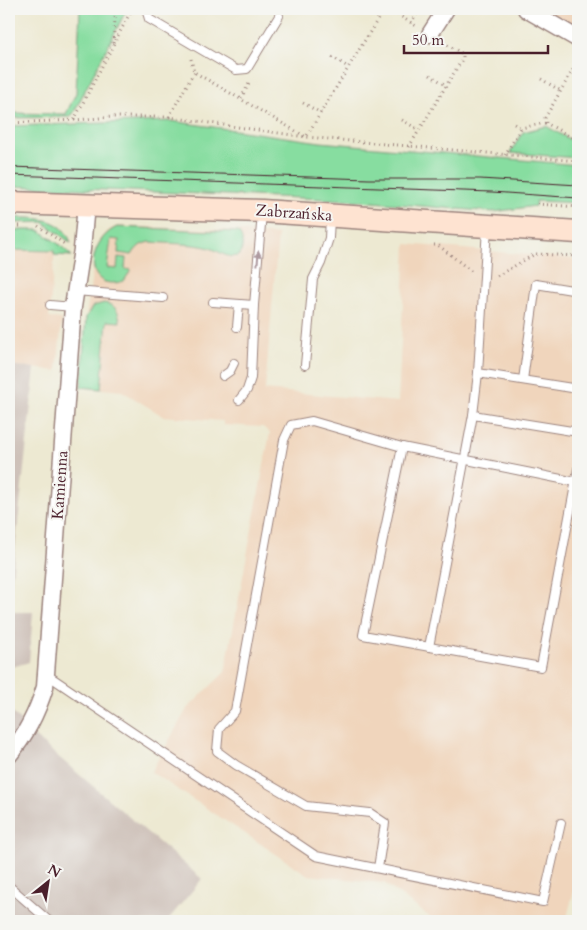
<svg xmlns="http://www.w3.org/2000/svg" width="587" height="930" viewBox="0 0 587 930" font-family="Cardo,serif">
<rect width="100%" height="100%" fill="#f6f6f2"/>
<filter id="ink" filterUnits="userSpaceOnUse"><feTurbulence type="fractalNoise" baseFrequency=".02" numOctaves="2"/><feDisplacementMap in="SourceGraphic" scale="10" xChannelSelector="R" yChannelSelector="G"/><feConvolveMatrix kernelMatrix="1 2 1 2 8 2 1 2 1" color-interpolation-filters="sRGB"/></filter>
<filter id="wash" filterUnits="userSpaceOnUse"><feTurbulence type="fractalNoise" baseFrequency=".0096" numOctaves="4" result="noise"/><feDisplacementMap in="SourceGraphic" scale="20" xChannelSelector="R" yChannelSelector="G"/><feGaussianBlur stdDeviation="1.12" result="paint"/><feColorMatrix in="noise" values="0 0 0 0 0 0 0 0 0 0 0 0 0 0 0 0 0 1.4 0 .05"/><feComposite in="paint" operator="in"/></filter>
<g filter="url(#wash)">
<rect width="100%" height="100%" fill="#ede9d2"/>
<g fill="#f0d5bc">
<polygon points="539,9 578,9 578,32"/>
<polygon points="117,226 229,230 278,235 265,390 398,402 406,244 578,259 578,875 566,921 435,921 384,883 308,875 151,772 187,709 225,672 270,433 263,427 223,425 223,421 163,416 122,391 81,387 86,317 95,254 100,239 109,230"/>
<polygon points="9,250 55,251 49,318 62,319 57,371 9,365"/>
</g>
<g fill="#cec1b9">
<polygon points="9,365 35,368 9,605"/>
<polygon points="9,612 33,612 29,662 9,668"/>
<polygon points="9,709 35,737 202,879 167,921 9,921"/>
</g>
<g fill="#87dda0" stroke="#687e66">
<polygon points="80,9 127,9 73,114 69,117 9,118 9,113 66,114 76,93"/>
<polygon points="171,121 320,142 578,165 578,203 536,201 535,206 494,212 348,200 9,186 9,126"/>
<polygon points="546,126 578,144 578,158 510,153 523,132"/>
<path d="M9 218C32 218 62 215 71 243L43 222 9 223Z"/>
<path d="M117 227 238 232C244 238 243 247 240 255 228 260 221 252 210 248 192 243 170 244 151 242 141 243 137 247 132 255L118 253 119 240 111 239 107 268 117 269 118 257 126 258 125 269 131 270 124 281C83 294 86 241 117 227Z"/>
<polygon points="9,230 39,230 60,245 72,256 54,255 54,251 9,250"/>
<path d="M104 303C116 305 119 311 120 322L107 321 101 389 81 387 86 317 93 306Z"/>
</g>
</g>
<g filter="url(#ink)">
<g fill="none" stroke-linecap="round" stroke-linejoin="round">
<defs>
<g id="lane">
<polyline points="146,9 149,19 236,70 247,69 279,16"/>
<polyline points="487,228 478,373 578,389"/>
<polyline points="75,291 163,298"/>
<polyline points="213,302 254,305"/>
<polyline points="50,305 73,307"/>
<polyline points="237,327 239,304"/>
<polyline points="305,365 313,279 321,263 329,238 330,218"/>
<polyline points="223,376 230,371 234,363"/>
<polyline points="523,380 536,284 578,291"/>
<polyline points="239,400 247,390 251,378 254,305 262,213"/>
<polyline points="473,415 578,432"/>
<polyline points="576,482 402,447 363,635 541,667 578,469"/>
<polyline points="429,647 473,415 478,373"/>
<polyline points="46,674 316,856 543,902 561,823"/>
<polyline points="378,868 385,823 370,813 306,806 236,765 217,751 219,729 235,711 284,440 291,425 312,421 402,447"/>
<polyline points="9,886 49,921"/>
</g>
<g id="street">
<polyline points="526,9 578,39"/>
<polyline points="430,34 446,9"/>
<path d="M9 755C26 735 37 713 45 687L73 307 82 249 86 205"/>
</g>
<polyline id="secondary" points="9,203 262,211 578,232"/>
</defs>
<use href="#lane" stroke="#9c847e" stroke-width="10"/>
<use href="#street" stroke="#9c847e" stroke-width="19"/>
<use href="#secondary" stroke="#9c847e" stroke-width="25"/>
<g stroke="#9c847e" stroke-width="3" stroke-dasharray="1 4" stroke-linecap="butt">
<polyline points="389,9 416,26"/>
<polyline points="411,23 420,9"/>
<polyline points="113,43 116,9"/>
<polyline points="332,57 348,67"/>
<polyline points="191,59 194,72 306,137 384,9"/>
<polyline points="578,61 545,118 546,123 578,141"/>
<polyline points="430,75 446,85"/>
<polyline points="541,79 561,91"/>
<polyline points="241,98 250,82"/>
<polyline points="303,103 321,113"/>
<polyline points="169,117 194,72"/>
<polyline points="74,120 132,9"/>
<polyline points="402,120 419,130"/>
<polyline points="9,123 74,120 113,117 169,117 306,137 578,161"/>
<polyline points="514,124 521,128"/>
<polyline points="409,147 463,58 463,54 444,43"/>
<polyline points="505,155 521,128 546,123"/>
<polyline points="537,204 578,207"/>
<polyline points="9,226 22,226"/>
<polyline points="38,226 66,245"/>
<polyline points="434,245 438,245 472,272"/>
<polyline points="497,276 535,254 578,256"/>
</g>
<use href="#lane" stroke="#fff" stroke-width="8"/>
<use href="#street" stroke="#fff" stroke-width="16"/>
<use href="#secondary" stroke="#fee3d1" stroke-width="22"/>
<g stroke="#4a1f2b" stroke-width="1">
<polyline points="9,167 369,179 480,179 578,185"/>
<polyline points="9,175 492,192 578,198"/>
</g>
</g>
<defs><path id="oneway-solid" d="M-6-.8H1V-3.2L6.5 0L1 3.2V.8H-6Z" transform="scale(1.25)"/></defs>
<use fill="#ae9aa0" href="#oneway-solid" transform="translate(258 258) rotate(-85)"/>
</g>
<g text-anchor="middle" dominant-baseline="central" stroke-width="4" stroke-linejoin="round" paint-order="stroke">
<g font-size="16" fill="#4a1f2b" stroke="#f6f6f2">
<text transform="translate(294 213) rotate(4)">Zabrzańska</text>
<text transform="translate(60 485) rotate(-86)">Kamienna</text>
</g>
</g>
<rect width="587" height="930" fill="none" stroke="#f6f6f2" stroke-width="30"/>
<g transform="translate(48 882) rotate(30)" stroke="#f6f6f2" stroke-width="4" paint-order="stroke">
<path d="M0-4L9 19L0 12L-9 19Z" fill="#4a1f2b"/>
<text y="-8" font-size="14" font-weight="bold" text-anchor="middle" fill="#4a1f2b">N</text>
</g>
<path d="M404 45v8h144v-8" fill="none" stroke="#4a1f2b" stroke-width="2.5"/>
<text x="412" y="45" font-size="15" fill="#4a1f2b" stroke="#f6f6f2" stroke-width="4" paint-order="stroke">50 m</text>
</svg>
